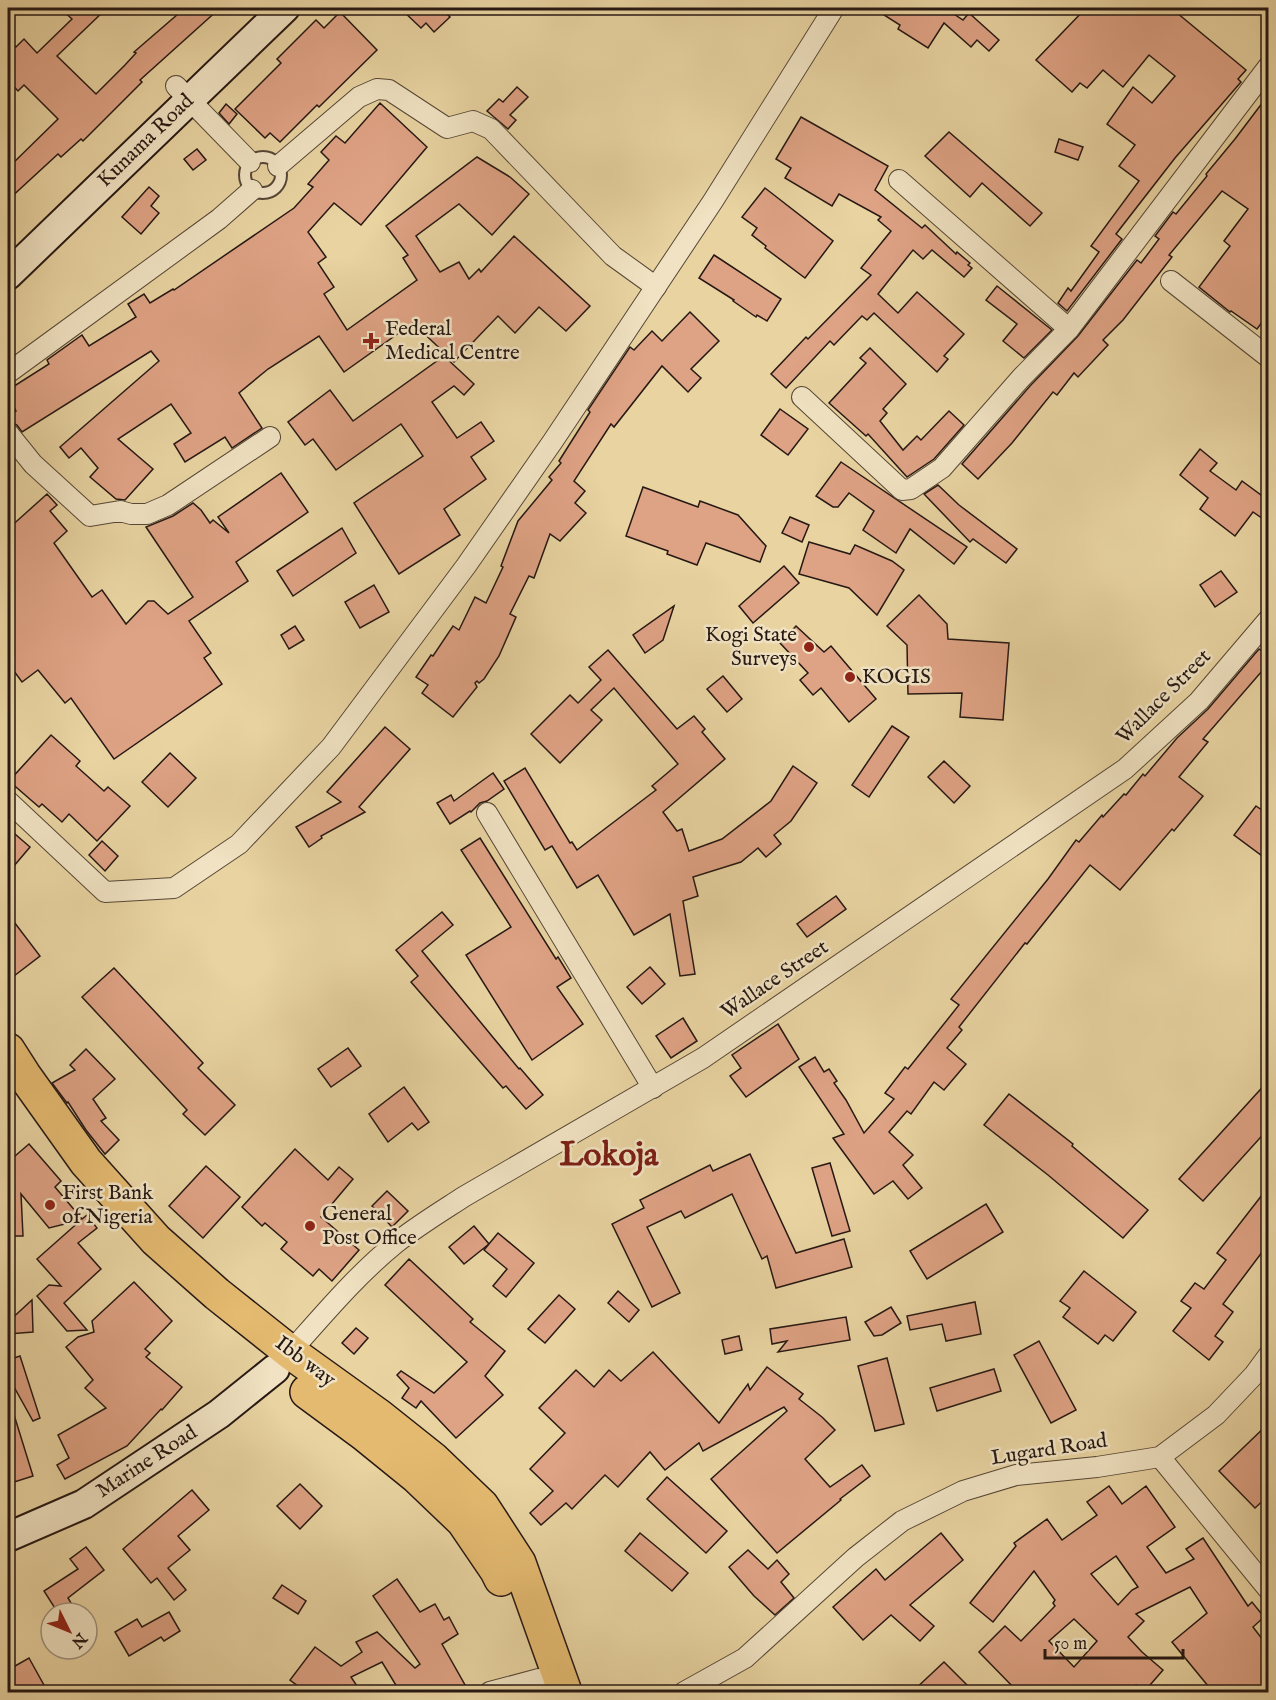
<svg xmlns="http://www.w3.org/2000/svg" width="1276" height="1700" viewBox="0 0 1276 1700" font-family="'IM FELL English',serif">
<rect width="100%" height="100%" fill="#e8d3a1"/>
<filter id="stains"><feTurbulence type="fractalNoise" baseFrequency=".00333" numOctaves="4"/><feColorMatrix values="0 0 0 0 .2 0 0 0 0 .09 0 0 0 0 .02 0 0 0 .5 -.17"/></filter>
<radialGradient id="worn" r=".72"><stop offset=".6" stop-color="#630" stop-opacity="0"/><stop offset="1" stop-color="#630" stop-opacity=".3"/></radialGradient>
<g fill="#dea284" stroke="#261813" stroke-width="1.5" fill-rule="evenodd">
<polygon points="60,8 107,8 57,56 96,94 125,65 136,53 134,52 185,8 220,8 140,80 142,82 83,141 81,139 61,157 58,154 8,200 8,168 58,119 24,85 18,91 8,80 8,39 16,47 24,39 37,53 72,19"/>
<polygon points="400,8 441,8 450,17 434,32 426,23 421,28"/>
<polygon points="873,8 953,8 951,12 963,20 969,13 999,40 989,51 977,40 971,47 944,23 928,48 898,29 900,25"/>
<polygon points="1086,8 1171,8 1246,70 1238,79 1241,82 1175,158 1116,234 1122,239 1067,311 1058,303 1068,288 1071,291 1099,252 1091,246 1139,181 1119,166 1135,145 1107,124 1133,87 1152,103 1175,76 1149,55 1123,87 1103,70 1087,88 1080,83 1072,92 1036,60"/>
<polygon points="340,12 377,50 319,107 317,105 280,142 270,133 265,138 235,109 281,63 277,59 316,20 324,28"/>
<polygon points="517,87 528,97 510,115 516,120 508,129 487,111 499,99 503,102"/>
<polygon points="1269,94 1269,313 1257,329 1231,311 1230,312 1199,287 1230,246 1224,241 1248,209 1222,191 1169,255 1172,257 1123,320 1103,340 1108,345 1078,377 1074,373 1057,395 1053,392 1012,443 978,479 962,464 1030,386 1078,336 1137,260 1141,263 1159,239 1155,236 1173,212 1176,214 1207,176 1206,174 1235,139"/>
<polygon points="380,103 427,147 361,225 334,203 308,232 326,257 318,263 334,287 324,294 347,330 417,280 403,258 408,255 386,226 477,157 510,177 529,194 492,235 459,204 416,236 440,272 459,262 469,279 479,269 481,272 514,236 590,306 566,331 539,307 515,333 498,316 454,362 413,323 344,372 319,336 268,369 239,393 262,428 232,448 225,437 185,462 174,444 191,433 171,404 118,439 153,469 125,500 116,499 90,477 98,468 81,448 69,458 60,447 159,361 151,351 22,432 17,425 9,421 8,416 16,411 8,396 8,390 49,364 47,360 82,335 89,346 136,317 128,304 144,294 150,303 173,289 174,290 294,208 313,187 308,184 329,160 321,152 336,136 345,143"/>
<polygon points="226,104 237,114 229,124 219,113"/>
<polygon points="801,117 888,166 875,190 922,228 925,225 956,254 957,252 970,263 968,265 972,268 964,277 932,250 923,259 913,250 878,294 898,313 917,292 964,334 944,356 948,359 937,372 874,313 867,320 862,316 834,345 830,341 786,388 771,374 806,337 808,339 871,275 861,268 891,231 878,220 881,217 839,194 832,206 785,178 791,168 776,159"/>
<polygon points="949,132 1042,213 1030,226 982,183 970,197 925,156"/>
<polygon points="1059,139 1083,147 1078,160 1055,152"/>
<polygon points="197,149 206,160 193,170 184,159"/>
<polygon points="149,187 159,196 151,206 159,213 141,234 122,217"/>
<polygon points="765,188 833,241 805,278 765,248 766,246 752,235 757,228 742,217"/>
<polygon points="714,255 781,299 767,321 757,315 756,317 733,301 734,300 699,278"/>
<polygon points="997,286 1052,330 1024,358 1003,341 1017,324 986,300"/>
<polygon points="690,312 719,341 691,369 701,378 688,392 662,366 614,427 611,424 574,481 585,491 575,503 586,513 560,541 550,534 534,578 529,576 510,614 516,617 499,656 484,679 479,683 477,681 475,683 477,687 453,717 422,693 428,685 416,677 431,655 433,656 453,626 459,630 475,597 486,603 503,567 501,566 518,521 552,480 549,477 561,463 559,461 590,412 588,410 630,347 634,350 652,331 662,341"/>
<polygon points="870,348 906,384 883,409 887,413 880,421 903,450 917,436 921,440 949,411 964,425 934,459 907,477 868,434 866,436 829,403 866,363 860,358"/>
<polygon points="444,356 474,384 464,395 454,386 432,402 457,438 481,422 494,441 471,457 486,479 444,509 460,535 399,574 354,503 423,456 401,424 336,470 313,439 305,445 288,422 330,390 353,421"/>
<polygon points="780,409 808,429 788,455 761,435"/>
<polygon points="1200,449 1217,463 1210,471 1236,490 1242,481 1269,501 1269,523 1253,512 1235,536 1200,509 1208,498 1180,475"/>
<polygon points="841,462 967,547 954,564 910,529 896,553 863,530 874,511 849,493 838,507 833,507 816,496"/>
<polygon points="281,473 308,512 236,562 248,581 189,621 211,653 204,658 222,684 114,759 71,698 65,703 38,670 22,682 8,663 8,529 47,494 57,505 50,511 67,531 54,543 92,597 102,590 126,624 148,601 154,601 168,614 193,597 146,527 173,516 193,503 201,510 210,523 213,520 229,533 218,517"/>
<polygon points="938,485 959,505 1017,549 1006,563 973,539 970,542 924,494"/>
<polygon points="643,487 698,507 700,501 738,515 766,546 760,562 706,543 697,565 667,554 668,551 626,536"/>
<polygon points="790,517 809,525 802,542 782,533"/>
<polygon points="342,528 356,553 293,596 277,571"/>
<polygon points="809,542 850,554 855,545 892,561 904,570 877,615 849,588 799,574"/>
<polygon points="784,566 799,583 753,623 739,606"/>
<polygon points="1221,571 1237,592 1215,607 1200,585"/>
<polygon points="374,585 389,612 360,628 345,602"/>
<polygon points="919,595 947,624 948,639 1009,643 1003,720 960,717 962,693 908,694 907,645 887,626"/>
<polygon points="674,606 663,640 645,653 633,635"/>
<polygon points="295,626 304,640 289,649 281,635"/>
<polygon points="796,626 824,652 831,646 876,699 849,722 821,688 813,695 800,680 808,673 780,643"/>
<polygon points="1259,649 1269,656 1269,663 1203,739 1208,742 1179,777 1203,796 1174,831 1172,829 1120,890 1090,865 1027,944 1025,943 959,1027 962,1030 947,1048 966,1064 944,1090 934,1082 911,1114 907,1111 889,1132 913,1155 903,1165 922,1188 908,1199 893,1181 874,1194 833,1138 844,1134 799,1067 815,1057 824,1072 829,1069 837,1081 834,1083 846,1100 864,1133 894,1099 885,1093 905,1067 908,1069 959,1005 951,999 1048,879 1076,840 1079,842 1102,815 1103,817 1124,794 1126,795 1143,774 1145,776 1177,738 1208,709"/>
<polygon points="608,650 677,729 694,716 705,729 702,732 725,759 663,812 677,831 682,829 689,851 722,839 771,801 793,766 817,783 791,821 774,835 781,844 766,857 758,848 741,862 693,877 698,896 683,901 695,974 680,976 670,914 634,935 598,875 577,888 552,846 545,850 504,781 525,768 570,843 572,842 577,850 656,790 652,786 678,764 614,688 591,710 602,720 560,763 531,734 570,695 578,703 601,680 589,667"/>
<polygon points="723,676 742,699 727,712 707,689"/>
<polygon points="892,726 909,737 869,797 852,785"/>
<polygon points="385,727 410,749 359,807 365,812 321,836 322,838 309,847 296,827 341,802 327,792"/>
<polygon points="51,735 80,761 76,766 104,791 108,787 130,806 97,841 69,814 62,822 42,804 39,807 9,781"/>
<polygon points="170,753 196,778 168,807 142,782"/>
<polygon points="944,761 970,786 954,803 928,777"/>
<polygon points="493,773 504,789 487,801 480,803 471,812 470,811 450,824 437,803 451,795 454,801"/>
<polygon points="1256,806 1269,815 1269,861 1234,835"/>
<polygon points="8,828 30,847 8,873"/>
<polygon points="480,838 556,959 558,957 571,978 557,987 583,1024 532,1060 466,955 511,927 461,850"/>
<polygon points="102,841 118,856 105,871 89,855"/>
<polygon points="836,896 846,909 807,937 797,924"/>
<polygon points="442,912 453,925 422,951 519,1069 520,1068 543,1095 526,1109 506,1086 503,1088 411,982 418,976 396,950"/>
<polygon points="8,914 40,956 14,976 8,967"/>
<polygon points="650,967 665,984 642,1004 627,987"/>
<polygon points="114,968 203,1063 198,1068 235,1105 205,1135 183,1114 187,1110 82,997"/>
<polygon points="683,1018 697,1041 671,1058 656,1036"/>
<polygon points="778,1024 799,1059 746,1097 730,1076 741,1068 732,1055"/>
<polygon points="348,1048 361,1066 331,1087 318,1069"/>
<polygon points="86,1049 115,1079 93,1099 106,1118 101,1121 119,1140 105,1154 86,1130 68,1102 67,1103 52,1083 75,1070 70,1065"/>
<polygon points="1269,1080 1269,1128 1203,1201 1179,1179"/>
<polygon points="404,1087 429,1122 418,1130 412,1123 388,1142 369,1114"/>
<polygon points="1009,1094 1073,1144 1072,1146 1148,1210 1123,1238 1048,1175 984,1125"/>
<polygon points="29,1144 61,1181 55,1187 82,1219 87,1215 97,1228 78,1243 101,1269 64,1303 87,1330 67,1331 37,1296 49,1285 61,1286 37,1259 81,1220 49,1228 21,1194 23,1236 8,1236 8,1162"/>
<polygon points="295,1149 328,1180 339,1167 353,1179 321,1217 359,1250 332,1281 319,1269 313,1276 281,1249 287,1242 265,1223 262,1226 242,1207"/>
<polygon points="750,1154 796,1253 844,1239 852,1267 776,1288 767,1256 762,1259 732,1194 685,1218 681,1211 647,1227 680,1293 652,1307 612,1224 644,1208 640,1200 710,1165 713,1171"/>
<polygon points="830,1163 850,1231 832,1236 812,1168"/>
<polygon points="206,1166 240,1197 203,1238 169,1206"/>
<polygon points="1269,1186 1269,1243 1223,1304 1233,1312 1215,1336 1223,1342 1209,1360 1173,1331 1191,1308 1181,1301 1195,1283 1204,1289 1226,1260 1217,1253"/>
<polygon points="387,1191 408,1211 392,1227 372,1206"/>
<polygon points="986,1204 1003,1232 927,1279 910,1251"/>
<polygon points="474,1226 489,1244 464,1264 449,1247"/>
<polygon points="498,1233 534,1263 506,1297 493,1286 507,1269 484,1250"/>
<polygon points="409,1259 473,1319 470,1322 505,1351 485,1376 503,1395 456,1438 421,1401 416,1408 402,1398 409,1388 397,1375 401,1371 434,1393 467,1362 385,1285"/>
<polygon points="1084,1271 1136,1312 1113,1341 1105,1335 1098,1344 1063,1317 1070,1308 1060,1301"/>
<polygon points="134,1282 172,1321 145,1349 150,1353 146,1357 182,1387 162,1410 161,1409 127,1446 65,1479 57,1465 69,1458 58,1435 106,1408 85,1388 93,1380 66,1347 78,1337 94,1332 92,1321"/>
<polygon points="618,1291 639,1310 629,1322 608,1303"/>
<polygon points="559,1295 575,1309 545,1343 528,1329"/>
<polygon points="32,1300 33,1332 8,1334 8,1322"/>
<polygon points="975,1302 981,1334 946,1341 942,1324 910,1330 907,1316"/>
<polygon points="891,1307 901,1323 882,1335 874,1336 865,1322"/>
<polygon points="846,1317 850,1340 778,1352 787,1341 772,1344 770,1329"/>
<polygon points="356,1328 368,1338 354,1354 342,1343"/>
<polygon points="739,1336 742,1350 725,1354 722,1340"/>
<polygon points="1039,1341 1076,1410 1051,1423 1014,1355"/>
<polygon points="653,1352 719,1423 748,1384 750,1390 767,1367 803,1394 799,1399 822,1417 835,1430 805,1459 830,1487 862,1465 870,1476 840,1499 841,1500 777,1553 711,1479 787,1411 784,1407 703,1451 699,1443 665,1470 650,1452 618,1487 605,1475 572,1509 566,1503 541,1525 530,1513 553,1491 530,1469 565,1433 539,1408 576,1370 594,1387 609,1370 621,1381"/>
<polygon points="20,1356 40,1418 33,1421 14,1387 8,1390 8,1360"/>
<polygon points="887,1358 904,1424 875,1431 858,1366"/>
<polygon points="994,1369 1001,1391 937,1411 930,1388"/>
<polygon points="8,1405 11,1405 33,1476 8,1484"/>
<polygon points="1269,1423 1269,1495 1255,1508 1219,1471"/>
<polygon points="667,1477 727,1531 706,1553 647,1499"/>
<polygon points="300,1484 322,1506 300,1529 277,1506"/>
<path d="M1109 1486 1122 1504 1146 1486 1175 1527 1147 1547 1166 1573 1194 1559 1186 1549 1203 1538 1248 1606 1252 1602 1264 1617 1253 1627 1269 1648V1686L1259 1692H1213L1172 1642 1207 1613 1190 1587 1136 1614 1144 1621 1128 1637 1142 1652 1163 1670 1144 1692 1136 1685 1128 1692H1018L979 1652 1005 1626 1021 1641 1055 1606 1053 1603 1055 1600 1034 1571 993 1622 970 1603 1016 1546 1014 1543 1047 1519 1062 1540 1097 1515 1087 1502ZM1116 1556 1138 1587 1132 1590 1118 1605 1091 1574ZM1074 1619 1097 1641 1074 1667 1049 1641Z"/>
<polygon points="192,1490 209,1510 178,1536 190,1550 168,1568 186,1590 174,1600 157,1578 151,1583 123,1549"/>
<polygon points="640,1533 688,1573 672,1591 625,1551"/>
<polygon points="941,1533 963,1560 910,1605 934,1626 920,1641 891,1615 863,1640 833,1607 876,1569 885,1580"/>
<polygon points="86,1547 104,1570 68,1598 77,1613 58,1613 44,1591 78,1569 70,1559"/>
<polygon points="748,1550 768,1569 777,1560 789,1574 781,1582 794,1598 775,1615 754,1596 729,1567"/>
<polygon points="397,1579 420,1612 435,1604 444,1620 449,1617 458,1634 442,1644 469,1692 400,1692 382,1662 351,1677 361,1692 306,1692 290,1680 315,1647 341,1666 362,1652 356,1642 377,1632 415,1668 420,1664 373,1596"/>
<polygon points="282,1585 306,1601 298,1614 273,1598"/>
<polygon points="169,1612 180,1631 164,1641 161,1637 129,1656 115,1632 137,1619 142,1627"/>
<polygon points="29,1658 45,1687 35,1692 8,1692 8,1670"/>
<polygon points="944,1662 974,1692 912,1692"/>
</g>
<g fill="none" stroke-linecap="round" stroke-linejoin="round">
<defs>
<circle id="lane" cx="263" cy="175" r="18"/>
<g id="street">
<polyline points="176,86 250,162"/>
<polyline points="278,166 359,97 377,89 389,90 447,128 473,121 491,129 613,256 656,287"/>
<polyline points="899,180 1069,329"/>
<polyline points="1171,281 1268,357"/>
<polyline points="8,373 219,219 252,190"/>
<polyline points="802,397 902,490 911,489 942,468 1021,378 1069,329 1268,67"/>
<polyline points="8,433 33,464 90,516 120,511 131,514 147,514 168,505 270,437"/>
<polyline points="8,801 105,892 174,888 239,844 331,747 466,566 553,441 713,201 834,8"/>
<polyline points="487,813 653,1088"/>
<path d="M283 1360C319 1320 354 1277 396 1243 417 1226 442 1211 465 1196L703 1058 1125 769 1199 701 1268 620"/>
<polyline points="1160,1457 1268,1589"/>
<polyline points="490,1692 539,1679"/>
<polyline points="684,1692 745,1658 856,1557 902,1521 963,1491 1016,1475 1097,1467 1160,1457 1216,1415 1254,1375 1268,1356"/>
</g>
<g id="secondary">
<polyline points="8,275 285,8"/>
<polyline points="8,1537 84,1504 219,1414 275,1369"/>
</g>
<g id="highway">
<polyline points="8,1050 24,1075 86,1162 156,1240 217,1294 290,1352 379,1416 433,1459 482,1506 519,1563 565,1692"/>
<polyline points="307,1392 364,1434 417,1477 463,1521 497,1571 501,1579"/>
</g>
</defs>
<use href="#lane" stroke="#564736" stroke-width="14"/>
<use href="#street" stroke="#564736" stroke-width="22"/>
<use href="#secondary" stroke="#261813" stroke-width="32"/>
<use href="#highway" stroke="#261813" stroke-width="36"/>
<use href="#lane" stroke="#f0e2c2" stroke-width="10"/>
<use href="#street" stroke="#f0e2c2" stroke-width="20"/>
<use href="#secondary" stroke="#f0e2c2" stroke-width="28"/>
<use href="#highway" stroke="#e4ba70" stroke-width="33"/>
</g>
<g fill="#8f2418" stroke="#f0e2c2" stroke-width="2">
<path d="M368 332h6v6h6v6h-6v6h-6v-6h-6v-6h6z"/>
<circle cx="809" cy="647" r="6"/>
<circle cx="850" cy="677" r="6"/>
<circle cx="50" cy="1205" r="6"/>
<circle cx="310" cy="1226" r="6"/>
</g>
<g text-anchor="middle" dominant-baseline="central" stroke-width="5" stroke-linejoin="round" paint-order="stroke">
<g font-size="21" fill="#261813" stroke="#f0e2c2">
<text transform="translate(146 141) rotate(-44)">Kunama Road</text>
<text transform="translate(1164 697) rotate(-45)">Wallace Street</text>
<text transform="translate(775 980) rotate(-34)">Wallace Street</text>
<text transform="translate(305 1362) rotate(37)">Ibb way</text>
<text transform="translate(1049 1450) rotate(-9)">Lugard Road</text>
<text transform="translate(147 1462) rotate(-33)">Marine Road</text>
</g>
<g font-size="21" fill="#261813" stroke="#f0e2c2" text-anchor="start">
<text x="385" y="329">Federal<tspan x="385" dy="24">Medical Centre</tspan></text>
<text x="797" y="635" text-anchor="end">Kogi State<tspan x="797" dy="24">Surveys</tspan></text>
<text x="862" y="677">KOGIS</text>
<text x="62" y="1193">First Bank<tspan x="62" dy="24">of Nigeria</tspan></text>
<text x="322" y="1214">General<tspan x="322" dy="24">Post Office</tspan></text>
</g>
<g font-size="33" font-weight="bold" fill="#7a1f14" stroke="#f0e2c2">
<text x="609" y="1156">Lokoja</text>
</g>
</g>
<rect width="1276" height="1700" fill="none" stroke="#e8d3a1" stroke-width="30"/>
<rect x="9" y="9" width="1258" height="1682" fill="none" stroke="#261813" stroke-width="3"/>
<rect x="15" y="15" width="1246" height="1670" fill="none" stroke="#261813" stroke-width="1.5"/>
<g transform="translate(69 1631) rotate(133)"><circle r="28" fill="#f0e2c2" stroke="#9f917c" stroke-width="1.5"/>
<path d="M0-4.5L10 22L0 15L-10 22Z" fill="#8f2418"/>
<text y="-9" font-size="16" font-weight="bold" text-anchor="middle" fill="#261813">N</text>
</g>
<path d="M1045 1649v9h138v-9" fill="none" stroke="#261813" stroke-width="3"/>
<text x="1054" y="1649" font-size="18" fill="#261813" stroke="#f0e2c2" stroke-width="4.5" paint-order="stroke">50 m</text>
<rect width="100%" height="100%" filter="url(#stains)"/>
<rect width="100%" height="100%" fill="url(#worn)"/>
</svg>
